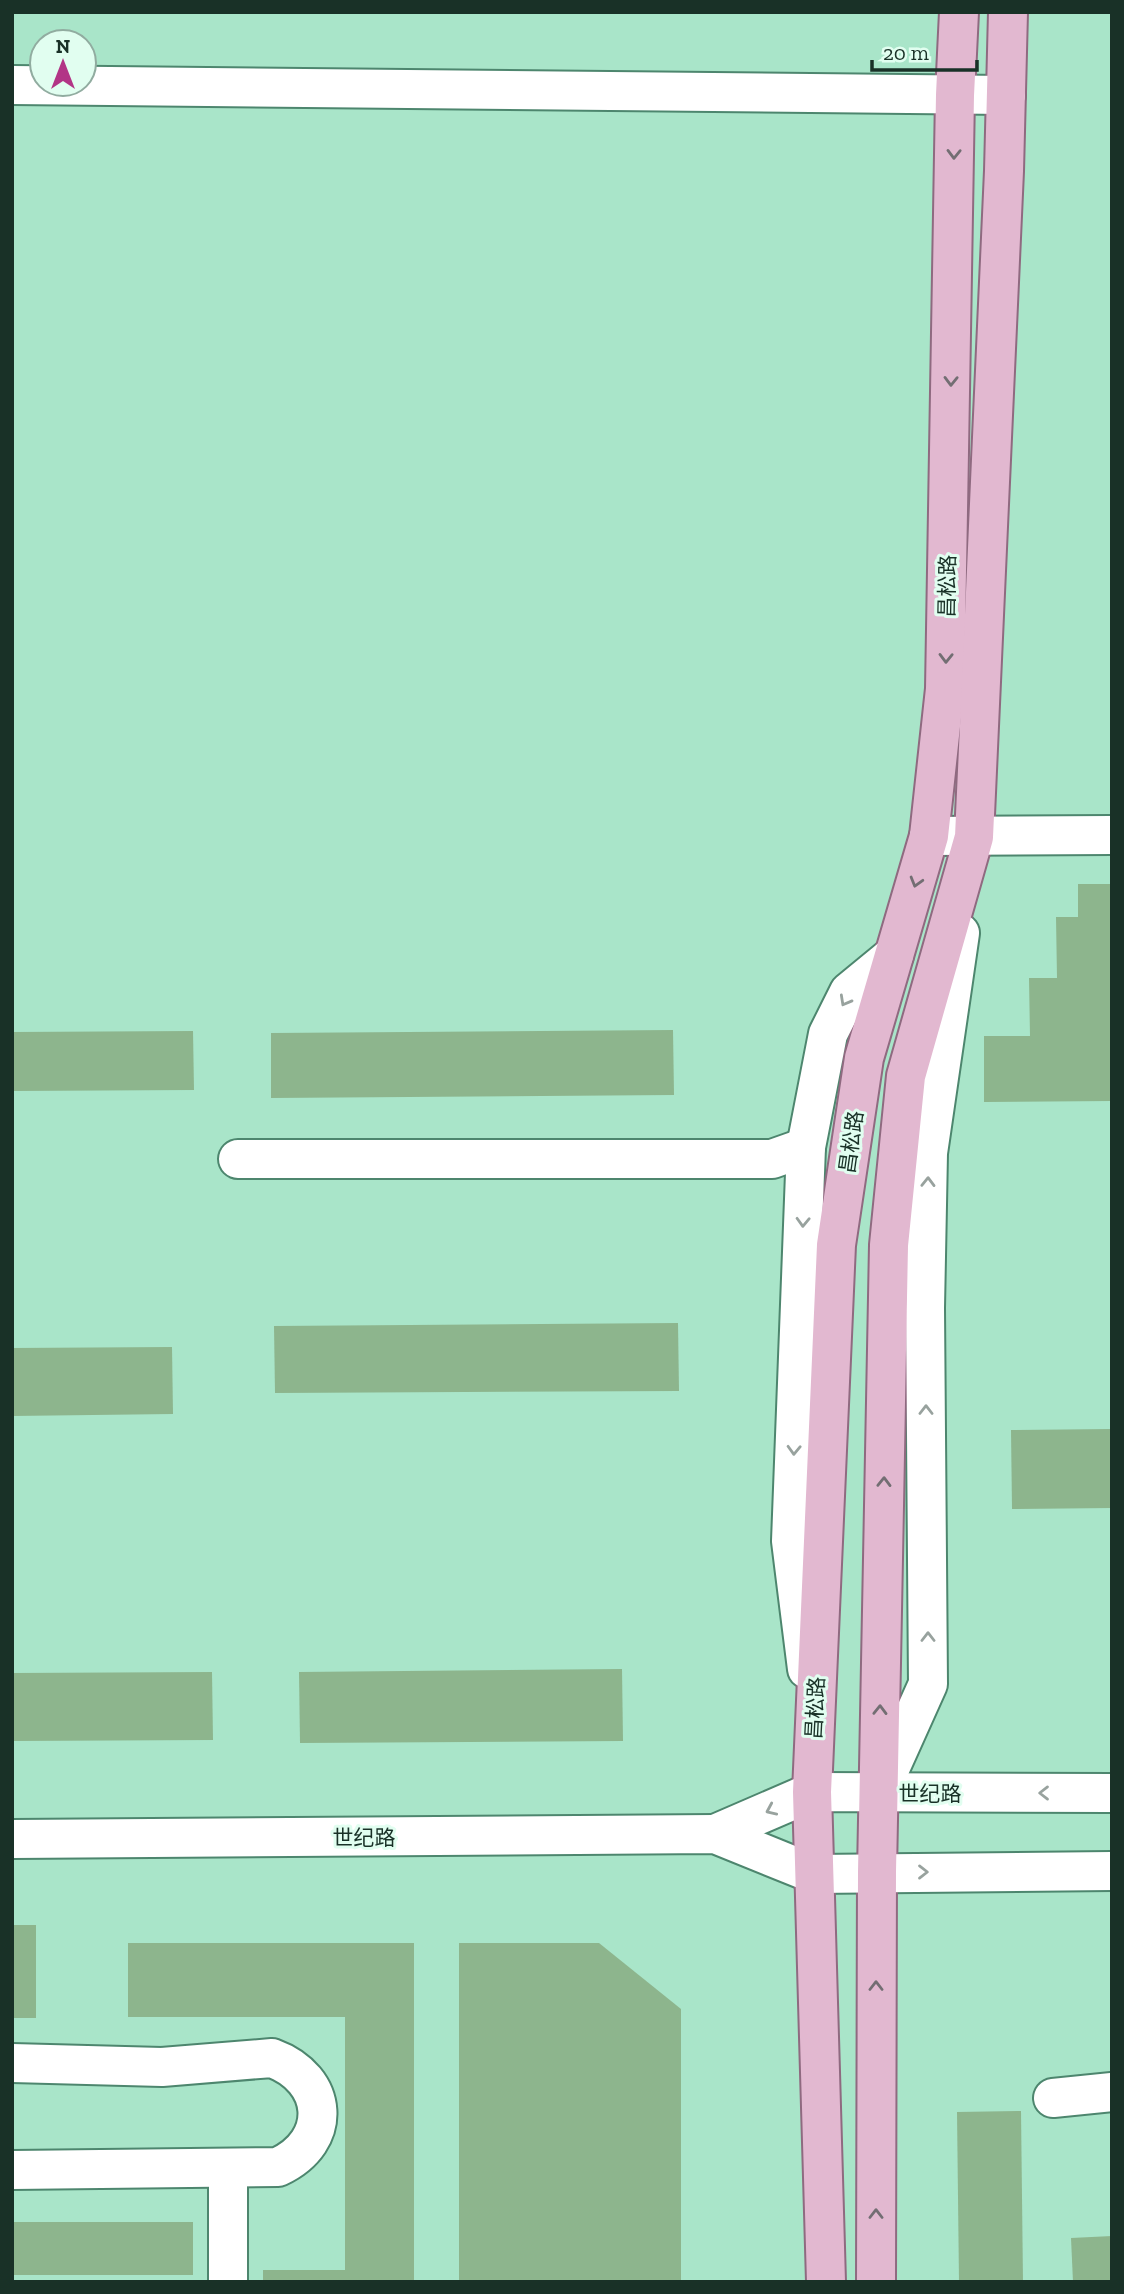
<svg xmlns="http://www.w3.org/2000/svg" width="1124" height="2294" viewBox="0 0 1124 2294" font-family="'Zilla Slab','Noto Sans SC',serif">
<rect width="100%" height="100%" fill="#a9e5c9"/>
<g fill="#8db58d">
<polygon points="1078,884 1112,884 1112,1101 984,1102 984,1036 1030,1036 1029,978 1057,978 1056,917 1078,917"/>
<polygon points="673,1030 674,1095 271,1098 271,1033"/>
<polygon points="193,1031 194,1090 12,1091 12,1032"/>
<polygon points="678,1323 679,1391 275,1393 274,1326"/>
<polygon points="172,1347 173,1414 12,1416 12,1348"/>
<polygon points="1112,1429 1112,1508 1012,1509 1011,1430"/>
<polygon points="622,1669 623,1741 300,1743 299,1672"/>
<polygon points="212,1672 213,1740 12,1741 12,1673"/>
<rect x="12" y="1925" width="24" height="93"/>
<polygon points="128,1943 414,1943 414,2282 263,2282 263,2270 345,2270 345,2017 128,2017"/>
<polygon points="459,1943 599,1943 681,2009 681,2282 459,2282"/>
<polygon points="1021,2111 1023,2282 959,2282 957,2112"/>
<rect x="12" y="2222" width="181" height="53"/>
<polygon points="1112,2236 1112,2282 1073,2282 1071,2238"/>
</g>
<g fill="none" stroke-linecap="round" stroke-linejoin="round">
<defs>
<g id="minor">
<polyline points="12,85 1006,95"/>
<polyline points="929,836 1112,835"/>
<polyline points="238,1159 772,1159 806,1147"/>
<polyline points="807,1669 791,1541 806,1147 828,1034 849,992 894,955"/>
<polyline points="879,1793 928,1684 925,1308 928,1153 960,933"/>
<polyline points="715,1834 812,1792 1112,1793"/>
<polyline points="12,1839 715,1834 814,1874 1112,1871"/>
<path d="M12 2063 162 2067 272 2058C329 2079 334 2141 278 2167L12 2170"/>
<polyline points="1053,2098 1112,2092"/>
<polyline points="228,2168 228,2282"/>
</g>
<g id="major">
<polyline points="826,2282 812,1792 836,1245 864,1058 929,836 945,689 955,95 959,12"/>
<polyline points="876,2282 877,1872 889,1245 906,1076 974,837 1004,171 1008,12"/>
</g>
</defs>
<use href="#minor" stroke="#4d866e" stroke-width="42"/>
<use href="#major" stroke="#8f6a80" stroke-width="42"/>
<use href="#minor" stroke="#fff" stroke-width="38"/>
<use href="#major" stroke="#e2b8d0" stroke-width="38"/>
</g>
<defs><path id="oneway-chevron" d="M-2-3.5L2.5 0L-2 3.5" fill="none" stroke-width="1.6" stroke-linecap="round" stroke-linejoin="round" transform="scale(1.75)"/></defs>
<g stroke="#736e73">
<use href="#oneway-chevron" transform="translate(954 154) rotate(91)"/>
<use href="#oneway-chevron" transform="translate(951 381) rotate(91)"/>
<use href="#oneway-chevron" transform="translate(946 658) rotate(91)"/>
<use href="#oneway-chevron" transform="translate(916 882) rotate(106)"/>
<use href="#oneway-chevron" transform="translate(884 1482) rotate(-89)"/>
<use href="#oneway-chevron" transform="translate(880 1710) rotate(-89)"/>
<use href="#oneway-chevron" transform="translate(876 1986) rotate(-90)"/>
<use href="#oneway-chevron" transform="translate(876 2214) rotate(-90)"/>
</g>
<g stroke="#98a29e">
<use href="#oneway-chevron" transform="translate(845 1001) rotate(119)"/>
<use href="#oneway-chevron" transform="translate(928 1182) rotate(-89)"/>
<use href="#oneway-chevron" transform="translate(803 1222) rotate(92)"/>
<use href="#oneway-chevron" transform="translate(926 1410) rotate(-90)"/>
<use href="#oneway-chevron" transform="translate(794 1450) rotate(92)"/>
<use href="#oneway-chevron" transform="translate(928 1637) rotate(-90)"/>
<use href="#oneway-chevron" transform="translate(1044 1793) rotate(180)"/>
<use href="#oneway-chevron" transform="translate(771 1810) rotate(156)"/>
<use href="#oneway-chevron" transform="translate(923 1872)"/>
</g>
<g text-anchor="middle" dominant-baseline="central" stroke-width="6" stroke-linejoin="round" paint-order="stroke">
<g font-size="21" fill="#193127" stroke="#e1fef0">
<text transform="translate(947 586) rotate(-89)">昌松路</text>
<text transform="translate(851 1142) rotate(-82)">昌松路</text>
<text transform="translate(815 1708) rotate(-87)">昌松路</text>
<text x="930" y="1793">世纪路</text>
<text x="364" y="1837">世纪路</text>
</g>
</g>
<rect width="1124" height="2294" fill="none" stroke="#193127" stroke-width="28"/>
<g transform="translate(63 63)"><circle r="33" fill="#e1fef0" stroke="#91aca0" stroke-width="2"/>
<path d="M0-5L12 26L0 18L-12 26Z" fill="#b23586"/>
<text y="-10" font-size="19" font-weight="bold" text-anchor="middle" fill="#193127">N</text>
</g>
<path d="M872 60v10h105v-10" fill="none" stroke="#193127" stroke-width="3.5"/>
<text x="883" y="60" font-size="21" fill="#193127" stroke="#e1fef0" stroke-width="5" paint-order="stroke">20 m</text>
</svg>
